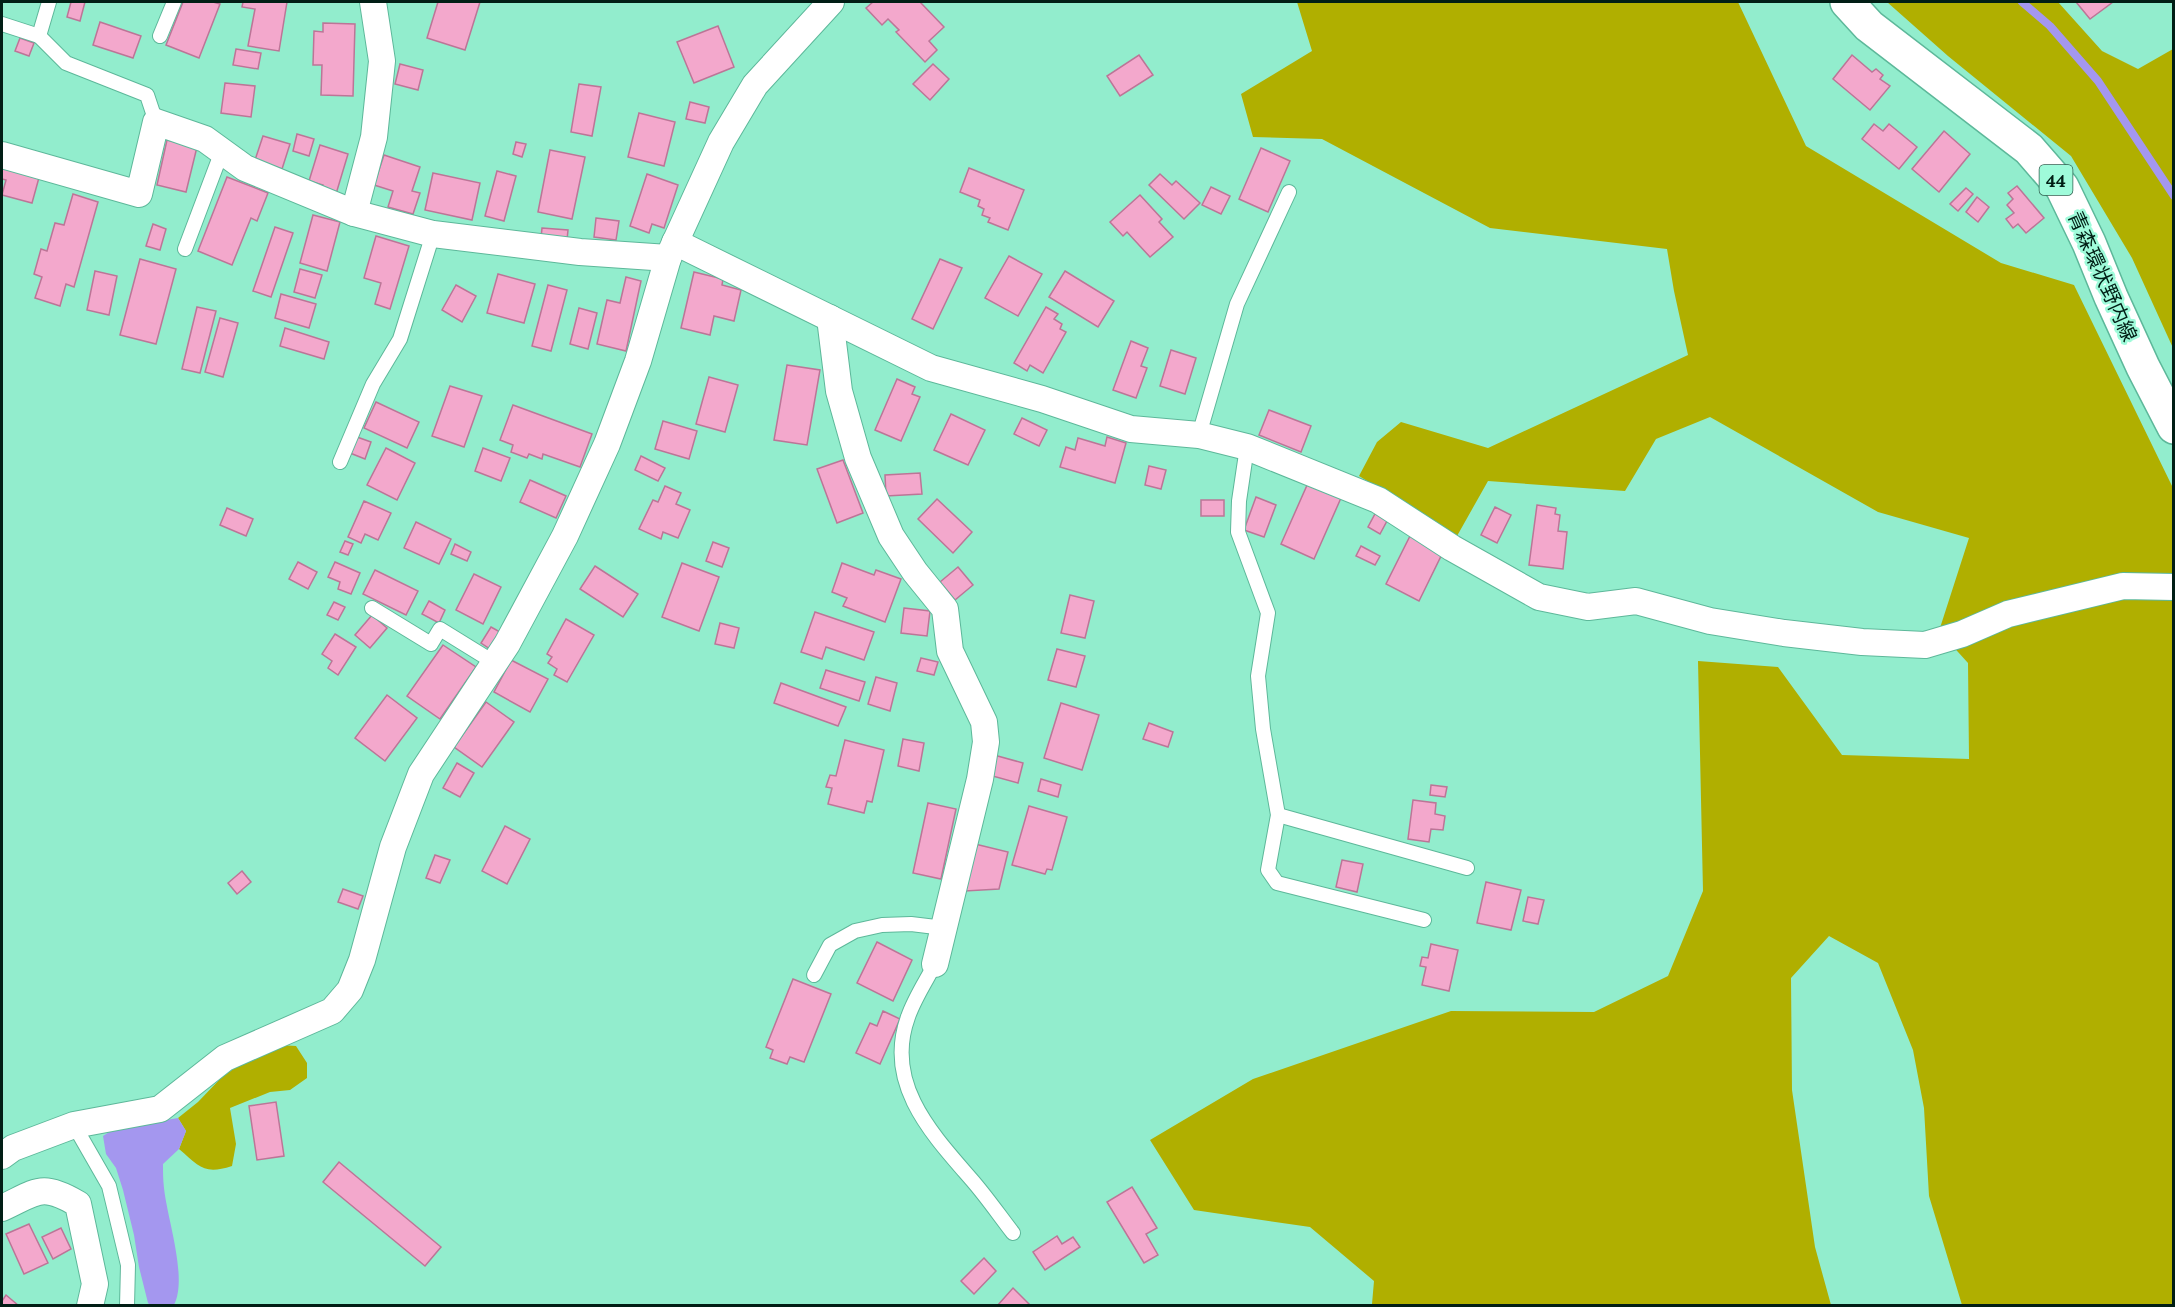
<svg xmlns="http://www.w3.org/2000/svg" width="2175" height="1307" viewBox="0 0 2175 1307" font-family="Lora,'Noto Sans JP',serif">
<rect width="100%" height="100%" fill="#92edcd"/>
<g fill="#b0af00">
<polygon points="1297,2 1738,2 1806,146 2001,263 2074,285 2173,488 2173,1305 1962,1305 1929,1196 1924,1108 1913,1050 1878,963 1829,936 1791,978 1792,1090 1815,1247 1831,1305 1369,1305 1372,1304 1374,1281 1310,1227 1194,1210 1150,1140 1253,1079 1451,1011 1594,1012 1668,976 1703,891 1698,661 1778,667 1842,755 1969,759 1968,663 1939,631 1969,538 1878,512 1710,417 1656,439 1625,491 1488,481 1457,536 1359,476 1377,442 1401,422 1488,448 1688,355 1674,291 1667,249 1490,228 1322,139 1253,137 1241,94 1312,51"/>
<polygon points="1887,2 2058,2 2102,51 2138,69 2173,49 2173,348 2132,258 2071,156 1948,56"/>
<path d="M279 1045 296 1046 307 1063V1078L290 1090 270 1092 230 1108 236 1144 232 1166C204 1175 200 1167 179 1149L186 1131 178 1118 198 1102 222 1077 249 1058Z"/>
</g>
<path fill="#a497ef" d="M178 1118 186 1131 179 1149 163 1164C163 1172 163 1180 164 1188 167 1218 188 1278 174 1305H150L148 1303 139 1267 134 1235 123 1190 116 1168 106 1154 103 1136 114 1129Z"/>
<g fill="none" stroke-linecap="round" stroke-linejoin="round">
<polyline stroke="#a497ef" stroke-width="8" points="2022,2 2050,26 2098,81 2174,196"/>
</g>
<g fill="#f3a8cc" stroke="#bc7597" stroke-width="1.5">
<polygon points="71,2 85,2 80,21 67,17"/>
<polygon points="183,2 213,2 220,4 199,58 166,45"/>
<polygon points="243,2 287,2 279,51 248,46 255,9 242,7"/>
<polygon points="438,2 480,2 465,50 427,38"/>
<polygon points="873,2 920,2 944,27 929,41 937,50 925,62 896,32 899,30 888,19 882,25 866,8"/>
<polygon points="2076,2 2113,2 2090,19"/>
<polygon points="100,22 141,36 133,58 93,45"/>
<polygon points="323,23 355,24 353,96 321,95 322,65 313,65 314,31 323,32"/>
<polygon points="718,26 734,67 694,83 677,42"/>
<polygon points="20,38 34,43 29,56 15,51"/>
<polygon points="236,49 261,53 258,69 233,65"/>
<polygon points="1139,55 1153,75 1120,96 1107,76"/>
<polygon points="1852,55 1872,72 1876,69 1883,75 1880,79 1890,86 1870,110 1833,79"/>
<polygon points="400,64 423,70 418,90 395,84"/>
<polygon points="933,64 949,79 930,100 913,84"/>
<polygon points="225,83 255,86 251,117 221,113"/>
<polygon points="579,84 601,87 592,136 571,132"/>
<polygon points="690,102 709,107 705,123 686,119"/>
<polygon points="639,113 675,122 664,166 628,157"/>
<polygon points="1874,124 1883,131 1889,124 1917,147 1899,169 1862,139"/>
<polygon points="1944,131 1970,154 1939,192 1912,169"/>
<polygon points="297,134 314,139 309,156 293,151"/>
<polygon points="263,136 290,144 282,169 255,160"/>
<polygon points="167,140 197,147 186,192 157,185"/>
<polygon points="516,142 526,144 522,157 513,154"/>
<polygon points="320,145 348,154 336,194 322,189 323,185 309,181"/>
<polygon points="1261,148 1290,161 1268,212 1239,199"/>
<polygon points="550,150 585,157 572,219 538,212"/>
<polygon points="384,155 420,167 412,191 420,193 413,214 388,207 393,191 374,185"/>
<polygon points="2,164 40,174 32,203 2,195 6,180 2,179"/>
<polygon points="969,168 1024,190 1008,230 988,222 990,218 982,215 984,209 978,206 980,200 960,192"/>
<polygon points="497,171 516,176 504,221 485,216"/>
<polygon points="433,173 480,183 472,220 425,210"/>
<polygon points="647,174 678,185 664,228 652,224 649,233 630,226"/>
<polygon points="1160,174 1172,185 1176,181 1200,203 1184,219 1149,185"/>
<polygon points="227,177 268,193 257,221 251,218 232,265 198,251"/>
<polygon points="2017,186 2044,218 2026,233 2018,224 2013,228 2006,219 2014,213 2007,205 2013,199 2008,193"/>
<polygon points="1211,187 1230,196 1221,214 1202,205"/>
<polygon points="1966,188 1973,194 1958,211 1950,204"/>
<polygon points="73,194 98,202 74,287 66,284 60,306 35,298 42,277 34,274 41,249 47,251 55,223 64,225"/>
<polygon points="1140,195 1162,219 1159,222 1173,237 1150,257 1127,232 1123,236 1110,222"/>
<polygon points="1977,197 1989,207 1978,222 1966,212"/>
<polygon points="313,215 340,222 327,271 300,263"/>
<polygon points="596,218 619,221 616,240 594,237"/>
<polygon points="153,224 166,229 160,250 146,246"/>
<polygon points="275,227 293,233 271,297 253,291"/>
<polygon points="542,228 568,230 567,240 541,238"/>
<polygon points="376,236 409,246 390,309 375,304 381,283 364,278"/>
<polygon points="1009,256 1042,274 1018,316 985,298"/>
<polygon points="140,259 176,269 156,344 120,335"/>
<polygon points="940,259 962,268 933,329 912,319"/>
<polygon points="300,269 322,275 315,298 294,292"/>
<polygon points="95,271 117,276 109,315 87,310"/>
<polygon points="1065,271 1114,301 1098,327 1049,297"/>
<polygon points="694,272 723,279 722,285 741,290 734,321 714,316 710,335 681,328"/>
<polygon points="498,274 535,284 524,323 487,313"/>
<polygon points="626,277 641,281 626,351 597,344 607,300 620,303"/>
<polygon points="456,285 476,296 462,322 442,310"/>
<polygon points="548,285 567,290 551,351 532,346"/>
<polygon points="281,294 316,304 309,328 275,318"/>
<polygon points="197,307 216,311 200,373 182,369"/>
<polygon points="1046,307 1058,314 1054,319 1062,324 1060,329 1066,332 1043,373 1030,365 1027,371 1014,363"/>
<polygon points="579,308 597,313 588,349 570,344"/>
<polygon points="220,318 238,323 223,377 205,372"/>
<polygon points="285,328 329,342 324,359 280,346"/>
<polygon points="1131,341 1148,348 1141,366 1147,368 1136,398 1113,390"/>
<polygon points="1171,350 1196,358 1185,394 1160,386"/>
<polygon points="787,365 820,370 807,445 774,440"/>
<polygon points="709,377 738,385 725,432 696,424"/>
<polygon points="897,379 915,387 912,394 920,397 901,441 875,430"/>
<polygon points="450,386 482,396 464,447 432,436"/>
<polygon points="376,402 419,422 407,448 364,428"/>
<polygon points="513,405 592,434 580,467 543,454 542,459 529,454 527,458 511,452 513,445 500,440"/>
<polygon points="1269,410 1311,426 1301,452 1259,435"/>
<polygon points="951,414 985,430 968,465 934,450"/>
<polygon points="1022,418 1047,430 1039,446 1014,434"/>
<polygon points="663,421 697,431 689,459 655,449"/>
<polygon points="357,437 371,442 365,459 350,453"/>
<polygon points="1107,437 1126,443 1115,483 1060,467 1066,447 1075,450 1078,438 1105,446"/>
<polygon points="386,448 415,463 397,500 367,485"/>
<polygon points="483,448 510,458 501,481 475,471"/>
<polygon points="641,456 665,468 658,481 635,470"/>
<polygon points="843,460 863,513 837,523 817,469"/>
<polygon points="1149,466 1166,470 1161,489 1145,485"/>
<polygon points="920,473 922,494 886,496 885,475"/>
<polygon points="530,480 566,496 556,518 520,502"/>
<polygon points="1308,483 1341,498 1314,559 1281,544"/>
<polygon points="665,486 681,493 676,504 690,510 678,538 663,532 661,539 639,529 653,500 658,502"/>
<polygon points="1256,497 1276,505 1264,537 1244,530"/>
<polygon points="937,499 972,532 953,553 918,519"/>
<rect x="1201" y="500" width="23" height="16"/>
<polygon points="364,501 391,513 378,540 365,534 361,543 348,537"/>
<polygon points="1537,505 1556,508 1555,514 1560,515 1558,531 1567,532 1563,569 1529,565"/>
<polygon points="1495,507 1511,515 1497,543 1481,535"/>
<polygon points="227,508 253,519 246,536 220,525"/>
<polygon points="1376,512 1388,519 1380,534 1368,527"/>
<polygon points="416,522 451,539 439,564 404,548"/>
<polygon points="1410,536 1443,552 1419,601 1386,584"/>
<polygon points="345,541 353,544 348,555 340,552"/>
<polygon points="713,542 729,548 722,567 706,561"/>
<polygon points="455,544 471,552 467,561 451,554"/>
<polygon points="1361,546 1380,556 1375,565 1356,556"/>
<polygon points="298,562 317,572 308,589 289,579"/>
<polygon points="335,562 360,573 351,594 338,589 340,582 328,577"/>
<polygon points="682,563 719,577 699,631 662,617"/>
<polygon points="842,563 874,575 876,570 901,579 885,622 843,606 847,598 832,592"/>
<polygon points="595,566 638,594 623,617 580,589"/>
<polygon points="958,567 973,585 955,600 940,582"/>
<polygon points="375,570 418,591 406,615 363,594"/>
<polygon points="474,574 501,587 483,624 456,610"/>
<polygon points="1070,595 1094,601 1085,638 1061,633"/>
<polygon points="429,601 445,610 439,623 422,614"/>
<polygon points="334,602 345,607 338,620 327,615"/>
<polygon points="904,608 930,611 927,636 901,633"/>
<polygon points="815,612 874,632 864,660 826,647 822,659 801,652"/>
<polygon points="372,615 387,628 370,648 355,635"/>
<polygon points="566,619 594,635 567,682 554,675 557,669 548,663 552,657 547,654"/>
<polygon points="720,623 739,628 734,648 715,644"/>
<polygon points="491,627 500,632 490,649 481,643"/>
<polygon points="335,634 356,647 338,675 328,668 332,661 322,654"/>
<polygon points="443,645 476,667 440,719 407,696"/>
<polygon points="1057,649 1085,656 1076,687 1048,680"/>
<polygon points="921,658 938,662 934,675 917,671"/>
<polygon points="511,660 548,679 530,712 494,692"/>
<polygon points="826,670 865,682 859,701 820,688"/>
<polygon points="876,677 897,683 890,711 868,704"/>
<polygon points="781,683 846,707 838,726 774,703"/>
<polygon points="387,695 417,718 385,761 355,738"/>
<polygon points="486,702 514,722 482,767 454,747"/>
<polygon points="1061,703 1099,715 1082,770 1044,758"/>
<polygon points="1149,723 1173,732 1168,747 1143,739"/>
<polygon points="903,739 924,743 919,771 898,766"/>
<polygon points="845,740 884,750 872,802 867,801 864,813 828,804 832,788 826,787 830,775 836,776"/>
<polygon points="994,755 1023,763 1018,783 989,775"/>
<polygon points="457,763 474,773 460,797 443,788"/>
<polygon points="1041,779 1061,785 1058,797 1038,791"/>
<polygon points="1431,785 1447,787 1445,797 1430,795"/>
<polygon points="1413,800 1436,803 1435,814 1445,816 1443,830 1431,829 1429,842 1408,839"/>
<polygon points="928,803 956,809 941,879 913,873"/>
<polygon points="1029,806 1067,817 1052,870 1047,869 1045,874 1012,865"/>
<polygon points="505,826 530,839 507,884 482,871"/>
<polygon points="975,844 1008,852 999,889 965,891"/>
<polygon points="435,855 450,860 440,883 426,878"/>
<polygon points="1342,860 1363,864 1357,892 1336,887"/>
<polygon points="242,871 251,882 237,894 228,883"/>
<polygon points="1486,882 1521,890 1511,930 1477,923"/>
<polygon points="343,889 363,896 358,909 338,902"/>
<polygon points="1528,897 1544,900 1538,924 1523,921"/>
<polygon points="877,942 912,960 893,1001 857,983"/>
<polygon points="1431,944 1458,950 1449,991 1422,985 1426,967 1420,966 1422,957 1428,958"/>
<polygon points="793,979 831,994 804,1062 790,1057 787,1064 770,1058 773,1050 766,1047"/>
<polygon points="883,1011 900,1019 880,1064 856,1053 870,1023 877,1026"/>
<polygon points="276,1102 284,1156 257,1160 249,1106"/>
<polygon points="339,1162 441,1247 425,1266 323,1182"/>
<polygon points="1132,1187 1157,1228 1146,1234 1158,1255 1144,1263 1107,1202"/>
<polygon points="29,1224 48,1263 24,1274 6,1234"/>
<polygon points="61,1228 71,1249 53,1259 42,1237"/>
<polygon points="1057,1236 1062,1244 1073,1237 1080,1247 1045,1270 1033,1252"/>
<polygon points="984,1258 996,1271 974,1294 961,1281"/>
<polygon points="1013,1288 1031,1306 997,1306"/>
<polygon points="6,1295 19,1306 2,1306 2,1301"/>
</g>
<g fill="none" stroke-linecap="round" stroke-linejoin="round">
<defs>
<g id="lane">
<polyline points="49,2 39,36 66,63 147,95 156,122"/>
<polyline points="2,24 39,36"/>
<polyline points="160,36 174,2"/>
<polyline points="185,249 222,151"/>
<polyline points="1199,435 1237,304 1289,192"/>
<polyline points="1247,447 1239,501 1238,532 1268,613 1258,676 1263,729 1278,815 1268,870 1277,883 1424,920"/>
<polyline points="340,462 373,384 400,339 433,234"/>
<polyline points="372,608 431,644 440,629 495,663"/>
<polyline points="1278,815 1467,868"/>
<path d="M935 964C926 981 914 999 908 1017 884 1083 931 1133 971 1179 986 1196 999 1215 1013 1233"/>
<polyline points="814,975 830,945 855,931 882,925 911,924 944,928"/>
<polyline points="74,1125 109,1186 128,1265 127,1306"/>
</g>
<g id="street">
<polyline points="2,155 139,194 156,122 205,139 245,168 354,213 433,234 580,252 668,258"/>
<polyline points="354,213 374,137 382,61 373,2"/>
<polyline points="675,242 931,368 1042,399 1131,429 1199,435 1247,447 1378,500 1452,548 1539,597 1588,607 1636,601 1710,621 1784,633 1862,642 1925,645 1962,634 2008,614 2123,586 2174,587"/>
<polyline points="830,318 839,391 858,458 891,536 915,572 945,609 950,651 984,722 986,742 980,779 935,964"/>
<polyline points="2,1156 13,1148 74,1125 160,1109 225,1058 332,1011 350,990 362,960 393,847 421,774 507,644 565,536 607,444 638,361 668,258 721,142 755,85 831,2"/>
<path d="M2 1208C37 1192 41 1182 78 1204L95 1284 90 1306"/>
</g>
<polyline id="primary" points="1847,2 1869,26 2029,149 2062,187 2089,243 2111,297 2143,367 2174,427"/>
</defs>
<use href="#lane" stroke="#5db89a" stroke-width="16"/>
<use href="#street" stroke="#5db89a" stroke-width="28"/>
<use href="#primary" stroke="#5db89a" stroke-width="36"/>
<use href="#lane" stroke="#fff" stroke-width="14"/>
<use href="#street" stroke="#fff" stroke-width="26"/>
<use href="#primary" stroke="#fff" stroke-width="33"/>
</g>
<g text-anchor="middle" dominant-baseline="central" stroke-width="5" stroke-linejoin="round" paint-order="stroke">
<rect fill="#9ffbda" stroke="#306050" stroke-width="1.5" x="2039.5" y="165" width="33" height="30" rx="4.5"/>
<g font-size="18" font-weight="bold" fill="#011e15">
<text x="2056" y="180">44</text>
</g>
<g font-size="20" fill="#011e15" stroke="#9ffbda">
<text transform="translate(2103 276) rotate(66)">青森環状野内線</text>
</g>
</g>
<rect width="2175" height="1307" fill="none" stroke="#011e15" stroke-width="6"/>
</svg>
